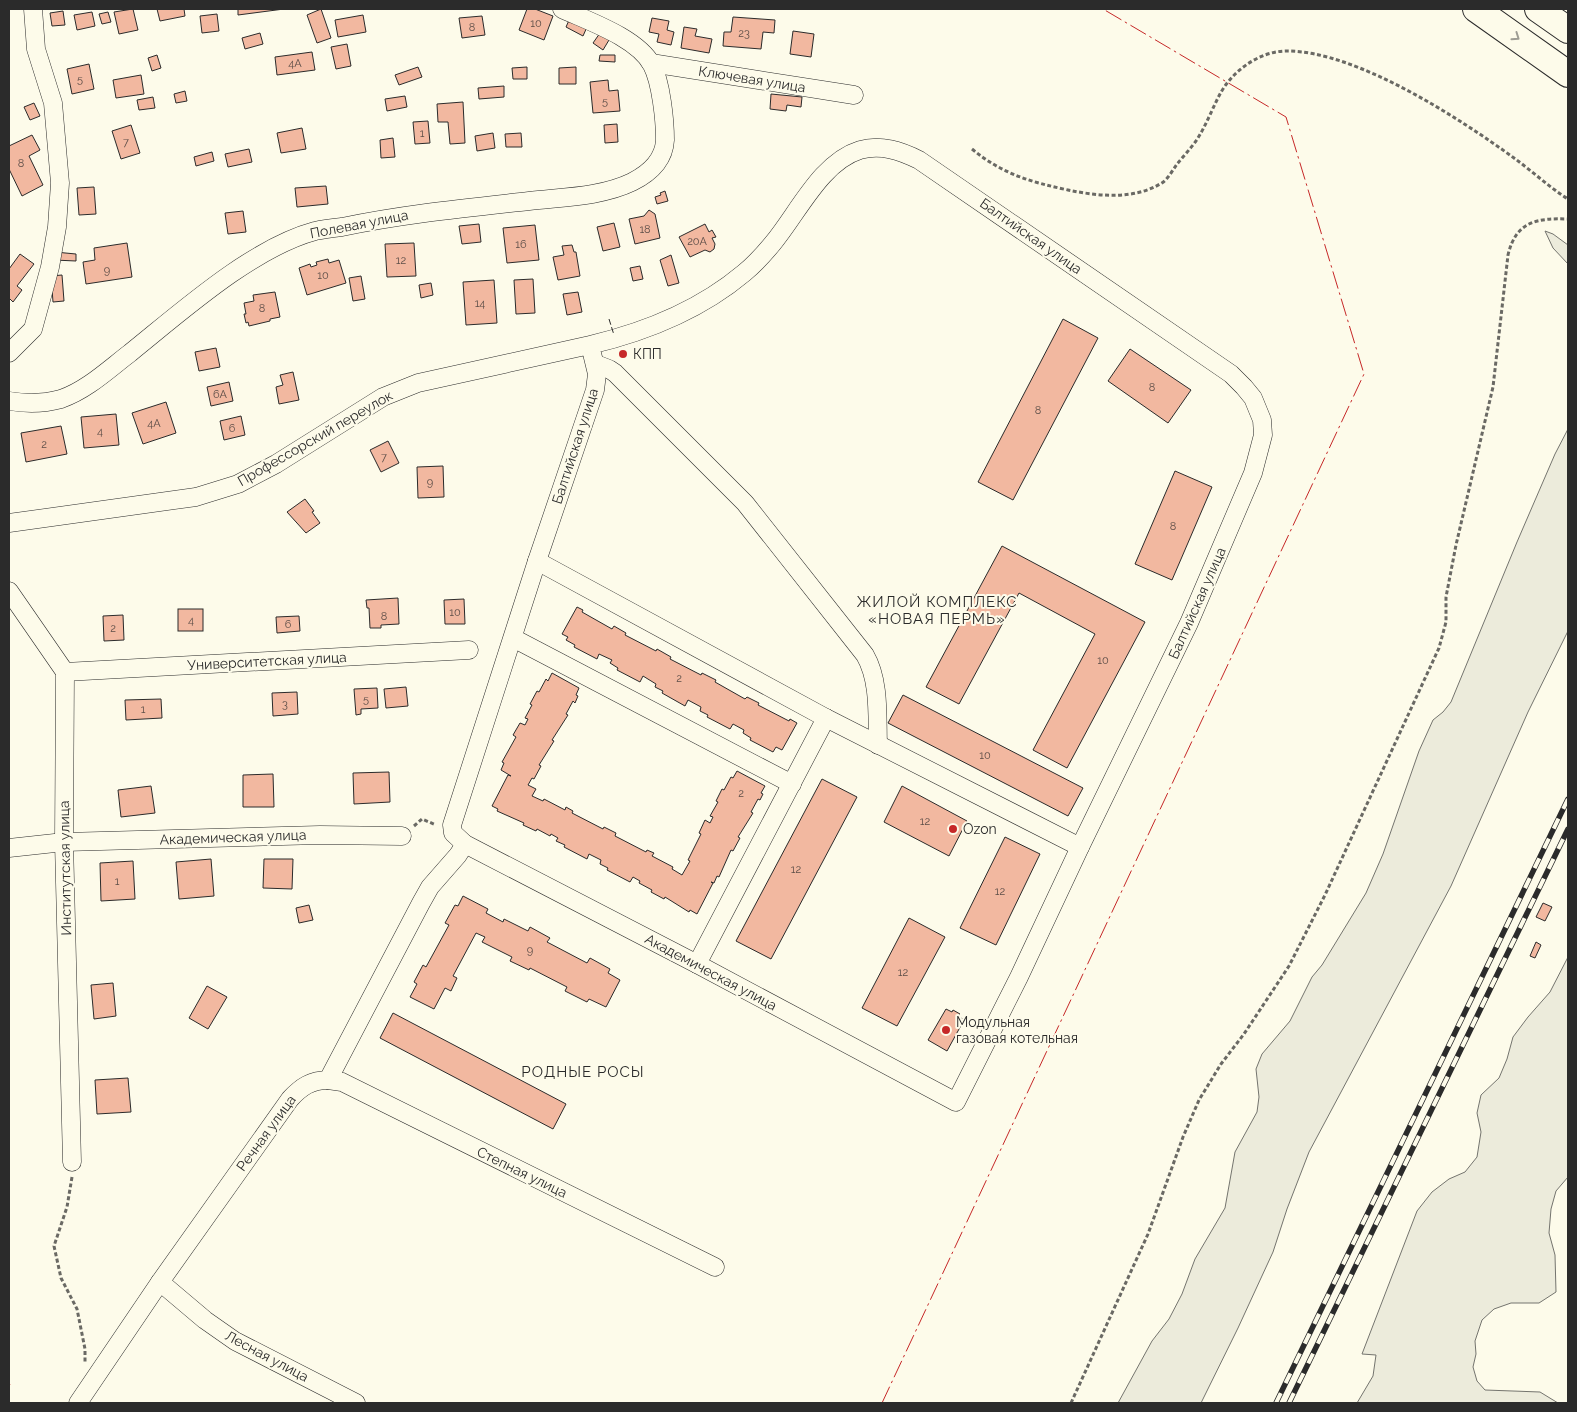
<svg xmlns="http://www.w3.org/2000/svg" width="1577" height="1412" viewBox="0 0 1577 1412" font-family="Raleway,sans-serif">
<rect width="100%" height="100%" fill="#fdfbea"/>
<g fill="#ecebdb" stroke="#74746e">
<polygon points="1545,231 1553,234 1568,245 1568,264 1553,248"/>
<polygon points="1568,429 1568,631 1528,712 1451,886 1309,1152 1287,1209 1273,1252 1238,1328 1201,1403 1118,1403 1152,1341 1169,1319 1182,1294 1195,1259 1225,1208 1235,1152 1257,1112 1259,1097 1256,1069 1262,1054 1290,1021 1312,977 1322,965 1366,893 1383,854 1419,751 1433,720 1443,712 1451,702 1517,542 1555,454"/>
<polygon points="1568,957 1568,1177 1556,1191 1551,1209 1549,1233 1555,1255 1556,1292 1539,1303 1511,1303 1494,1309 1482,1320 1475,1341 1476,1354 1473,1367 1477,1381 1485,1390 1540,1392 1558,1403 1357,1403 1373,1376 1376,1355 1362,1354 1417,1211 1432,1192 1449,1179 1465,1172 1477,1157 1481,1132 1477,1113 1481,1095 1499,1078 1507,1059 1513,1037 1528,1017 1550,992"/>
</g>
<g fill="#f2b8a0" stroke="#2b2b2b">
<polygon points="133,9 138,30 119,34 114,12"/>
<polygon points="157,9 184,9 185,16 160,21"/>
<polygon points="238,9 284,9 238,15"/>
<polygon points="321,9 331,38 317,43 307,15"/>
<polygon points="527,9 535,9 553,16 544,40 519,30"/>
<polygon points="63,11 65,25 52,26 50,13"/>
<polygon points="92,12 95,26 77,30 74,15"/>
<polygon points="108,12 111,22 102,24 99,14"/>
<polygon points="217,14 219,31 202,33 200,16"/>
<polygon points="363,15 366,32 338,37 335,20"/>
<polygon points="482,16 485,35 462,38 459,18"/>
<polygon points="733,17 775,20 774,33 763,32 761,49 723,46 724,32 731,32"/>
<polygon points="570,18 587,27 583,36 566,27"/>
<polygon points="652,18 669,21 667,30 674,32 671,45 657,42 659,34 649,32"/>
<polygon points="684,27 697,29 695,36 712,39 709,53 681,48"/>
<polygon points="793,31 814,34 811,57 790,54"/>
<polygon points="260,33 263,44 245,49 242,38"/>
<polygon points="600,33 609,40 603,50 593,43"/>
<polygon points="347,44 351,66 336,69 331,47"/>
<polygon points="312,52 315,70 277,75 275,57"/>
<polygon points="157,55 161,68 152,71 148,58"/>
<polygon points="600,55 615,55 615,62 599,61"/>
<polygon points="89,64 94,89 72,94 67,69"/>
<polygon points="418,67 422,77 399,85 395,75"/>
<polygon points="527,67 527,79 513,79 512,68"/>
<polygon points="576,67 576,84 559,84 559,68"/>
<polygon points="141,75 144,94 116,98 113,80"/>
<polygon points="608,80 609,91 618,90 620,111 593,113 590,82"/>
<polygon points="504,86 504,97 479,99 478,88"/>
<polygon points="185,91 187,101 176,103 174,94"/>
<polygon points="771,94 802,97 801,107 787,105 786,111 770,109"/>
<polygon points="405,96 407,107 387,111 385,99"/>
<polygon points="153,97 155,108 139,110 137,100"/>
<polygon points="463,102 465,143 450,144 448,122 438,122 437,104"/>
<polygon points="34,103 40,116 30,120 24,107"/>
<polygon points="428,121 430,143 415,144 413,122"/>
<polygon points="617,124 618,142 605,143 604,125"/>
<polygon points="131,125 140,153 121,159 112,131"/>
<polygon points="302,128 306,149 281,153 277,133"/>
<polygon points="493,133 495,148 477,151 475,136"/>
<polygon points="521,133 522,147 506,147 505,134"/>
<polygon points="32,135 40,150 29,156 43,185 22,196 9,169 9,146"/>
<polygon points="393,138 395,157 381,158 380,140"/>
<polygon points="249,149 252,162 228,167 225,154"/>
<polygon points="212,152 214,161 196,166 194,157"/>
<polygon points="326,186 328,204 297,207 295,188"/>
<polygon points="94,187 96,214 79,215 77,188"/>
<polygon points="665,191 668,201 657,204 655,197 661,195 660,193"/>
<polygon points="649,210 655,214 660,238 635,244 629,219 644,216"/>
<polygon points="243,211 246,232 228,234 225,213"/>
<polygon points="614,223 620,247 603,251 597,227"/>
<polygon points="479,224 481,242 462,244 459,226"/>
<polygon points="705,224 709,232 712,230 716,237 712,238 715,244 714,249 710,252 705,250 690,257 679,237"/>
<polygon points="535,225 539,260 507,263 503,228"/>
<polygon points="127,243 132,277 86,284 83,262 95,260 94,248"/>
<polygon points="414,243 416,276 387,277 385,244"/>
<polygon points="572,245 574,252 576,252 580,276 558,280 553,257 564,255 562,246"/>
<polygon points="55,252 76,254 76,261 54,260"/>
<polygon points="20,254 34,264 17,286 22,290 13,302 9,298 9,269"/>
<polygon points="671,255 679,283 668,286 660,260"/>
<polygon points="328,259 329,263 339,260 346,283 307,295 299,268 310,264 311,267 317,265 316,262"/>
<polygon points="640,266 643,279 633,281 630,268"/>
<polygon points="62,275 64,301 53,302 51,276"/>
<polygon points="361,276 365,299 353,301 349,278"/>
<polygon points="533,279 535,313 516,314 514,280"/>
<polygon points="494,280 497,323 466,325 463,282"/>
<polygon points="431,283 433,295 421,298 419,285"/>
<polygon points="275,292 280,317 270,319 270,321 249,326 248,322 246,323 244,314 246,314 244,303 254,301 253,295"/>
<polygon points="578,292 582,312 567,315 563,294"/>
<polygon points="1063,319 1098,338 1013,500 978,482"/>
<polygon points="216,348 220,367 199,371 195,352"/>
<polygon points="1130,349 1191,390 1168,423 1108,381"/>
<polygon points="293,372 299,400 279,404 276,387 283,385 280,375"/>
<polygon points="229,382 233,401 211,406 207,387"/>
<polygon points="166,402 176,433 143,444 132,413"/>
<polygon points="116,414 119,445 84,448 81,417"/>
<polygon points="241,416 245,435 224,440 220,421"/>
<polygon points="61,426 67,454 26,462 21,433"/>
<polygon points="388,441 399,463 381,472 370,450"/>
<polygon points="443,466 444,497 418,498 417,467"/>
<polygon points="1175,471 1212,487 1172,580 1135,564"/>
<polygon points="305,499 314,511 312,512 320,523 306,533 287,512"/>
<polygon points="1002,546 1145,622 1067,768 1033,750 1095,634 1019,593 959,704 926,687"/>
<polygon points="398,598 399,624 381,625 381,628 370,628 369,608 367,608 366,600"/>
<polygon points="464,599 465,624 445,624 444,600"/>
<polygon points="577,607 583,610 582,612 612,629 614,626 626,633 625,635 656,651 657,649 671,657 670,659 701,675 702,673 716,680 715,682 745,699 747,697 759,703 758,705 789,721 790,719 797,723 782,750 776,747 773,752 750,740 751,738 743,733 744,730 733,724 730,729 707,717 708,715 700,711 701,707 688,700 685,706 662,693 663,691 655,687 656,684 643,676 640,682 617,670 618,668 610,663 612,660 599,654 597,659 574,647 575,645 566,640 568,637 562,634"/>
<rect x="178" y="609" width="25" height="22"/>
<polygon points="123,615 124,640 104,641 103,616"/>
<polygon points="299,616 300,631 277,633 276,617"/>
<polygon points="552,673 579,688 576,695 578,696 575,703 573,701 566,714 568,715 552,740 554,741 539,765 541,766 534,779 532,778 528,785 536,789 532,796 543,801 544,799 565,810 566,807 573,811 572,813 603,829 604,827 616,833 615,836 646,852 647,850 654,853 652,856 673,867 672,869 682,875 690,861 688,860 701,834 699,833 705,820 710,823 713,817 710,816 718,802 716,801 722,789 724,790 731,777 733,778 737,771 765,786 761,793 763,794 760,800 758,799 751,812 753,813 738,837 740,838 733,851 731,850 719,877 717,876 714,883 711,882 713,883 697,914 690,910 689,912 665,897 664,899 651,892 652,890 639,883 640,881 633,877 630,882 607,870 608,868 600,864 601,860 589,854 587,859 564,847 565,845 556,841 558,838 551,834 550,836 537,829 536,831 523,825 524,823 497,811 498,809 492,806 508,775 511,776 501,770 504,763 502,762 516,737 513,735 520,723 525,725 528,719 525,718 532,705 530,704 537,691 539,692 546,679 548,681"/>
<polygon points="406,687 408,706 386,708 384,689"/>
<polygon points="377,688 378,708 361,709 361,714 356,715 354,689"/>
<polygon points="297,692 298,714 273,716 272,693"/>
<polygon points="903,695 1083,788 1068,816 888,723"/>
<polygon points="161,699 162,718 126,720 125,700"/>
<polygon points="389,772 390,802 354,804 353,773"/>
<polygon points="273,774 274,807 243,807 243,775"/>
<polygon points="822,779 857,797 771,959 736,941"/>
<polygon points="151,786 155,813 121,817 118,790"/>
<polygon points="902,786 967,821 949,856 884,822"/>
<polygon points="1005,837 1040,854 996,945 960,928"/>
<polygon points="211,859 214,896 179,899 176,862"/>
<polygon points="264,859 293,859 292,889 263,888"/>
<polygon points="133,861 135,899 101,901 100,863"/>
<polygon points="463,896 488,909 486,913 503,922 504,919 528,931 530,927 550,938 547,942 587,963 590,958 610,969 608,973 620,980 606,1007 589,999 587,1002 565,991 567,987 530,968 529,970 510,961 512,957 482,942 485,937 476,933 453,976 457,978 451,991 445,988 434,1009 410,997 417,984 414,982 423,965 426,967 449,925 445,923 455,905 458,906"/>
<polygon points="1543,903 1552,907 1545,921 1536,917"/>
<polygon points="309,905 313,920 299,923 296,908"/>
<polygon points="909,918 945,937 897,1026 862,1008"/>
<polygon points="1536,942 1541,945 1535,958 1530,956"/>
<polygon points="113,983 116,1016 94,1019 91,985"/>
<polygon points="207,986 227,997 208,1029 189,1018"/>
<polygon points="946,1009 952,1012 953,1010 960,1014 958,1016 964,1020 947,1051 928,1040"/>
<polygon points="393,1013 566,1104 553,1129 380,1038"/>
<polygon points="128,1078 131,1112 97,1114 95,1080"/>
</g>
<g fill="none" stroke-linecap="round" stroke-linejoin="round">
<defs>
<g id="minor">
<polyline points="651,63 854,95"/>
<polyline points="9,353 33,329 50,267 57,227 60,183 53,103 36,49 33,9"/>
<path d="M596 364 609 369 615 373 745 503 865 655C880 681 877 716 878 745"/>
<path d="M9 401C27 404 43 404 61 399 87 390 109 369 130 353 181 312 252 248 315 231 324 229 333 228 342 227 404 214 466 208 529 201 562 197 601 197 632 182 650 173 664 160 665 140 665 120 661 82 652 65 638 38 588 21 562 9"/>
<path d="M9 523 196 497 238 484 276 464 383 397 418 383 590 345C645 332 700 310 744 273 755 264 764 254 773 243 798 213 821 162 860 150 881 144 901 151 919 160L1231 374 1244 387 1253 398 1262 420 1263 435 1253 473 1189 623 1080 847 1019 977 956 1102 697 964 465 844 453 833 452 825 537 561 595 390 597 374 590 345"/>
<polyline points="537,561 826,718 1080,847"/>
<polyline points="9,591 65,672 64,842 72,1162"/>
<polyline points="513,638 792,784"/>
<polyline points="65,672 469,650"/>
<polyline points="9,848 64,842 320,835 402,836"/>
<polyline points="697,964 826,718"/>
<polyline points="328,1080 342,1082 715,1267"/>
<polyline points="160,1282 205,1320 235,1341 356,1403"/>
<path d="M78 1403 160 1282 290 1099C301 1087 311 1080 328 1080L421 903 430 887 458 855 465 844"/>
</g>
<g id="highway">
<polyline points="1476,9 1568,74"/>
<polyline points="1538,9 1568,30"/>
</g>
</defs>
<use href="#minor" stroke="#2b2b2b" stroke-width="19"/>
<use href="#highway" stroke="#2b2b2b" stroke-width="28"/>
<g stroke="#6a6964" stroke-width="3" stroke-dasharray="4 2.5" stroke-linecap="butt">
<path d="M972 149C1002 174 1031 182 1068 190 1097 196 1133 200 1160 184 1167 181 1172 171 1177 164 1183 157 1190 149 1196 141 1206 126 1212 109 1220 94 1233 70 1260 51 1287 51 1356 51 1459 118 1514 158 1532 171 1549 187 1568 199"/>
<polyline points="414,826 422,819 436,825"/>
<polyline points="72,1177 67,1207 54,1246 61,1278 77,1309 85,1349 85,1362"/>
<path d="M1071 1403 1148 1234 1183 1137 1199 1100 1221 1064 1244 1034 1289 966 1325 895 1439 648 1446 622V597L1456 545 1493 387 1508 255C1516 221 1537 218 1568 219"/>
</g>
<use href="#minor" stroke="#fdfbea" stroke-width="18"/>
<use href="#highway" stroke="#fdfbea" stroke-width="26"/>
<defs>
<g id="rail">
<polyline points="1276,1403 1568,799"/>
<polyline points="1289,1403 1568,829"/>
</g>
</defs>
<use href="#rail" stroke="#2b2b2b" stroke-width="5.5"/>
<use href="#rail" stroke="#fdfbea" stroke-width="4" stroke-dasharray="11" stroke-linecap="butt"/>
<polyline stroke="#2b2b2b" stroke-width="1" stroke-dasharray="6 2.5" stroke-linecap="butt" points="609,319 614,335"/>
<g stroke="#c62828" stroke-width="1" stroke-dasharray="18 4 2.5 4" stroke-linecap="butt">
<polyline points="9,1386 10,1384"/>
<polyline points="882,1403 1364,374 1286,117 1103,9"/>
</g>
</g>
<defs><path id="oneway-chevron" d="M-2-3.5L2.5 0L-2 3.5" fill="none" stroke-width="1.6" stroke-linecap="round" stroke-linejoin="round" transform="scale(1.25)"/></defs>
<use stroke="#9e9d94" href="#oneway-chevron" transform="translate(1516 37) rotate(35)"/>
<g fill="#c62828" stroke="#fdfbea" stroke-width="2">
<circle cx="623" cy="354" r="5"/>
<circle cx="953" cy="829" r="5"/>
<circle cx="946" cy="1030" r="5"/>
</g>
<g text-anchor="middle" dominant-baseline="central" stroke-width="4" stroke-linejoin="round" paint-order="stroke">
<g font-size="11" fill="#5d4e48">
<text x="536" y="23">10</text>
<text x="472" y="27">8</text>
<text x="744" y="33">23</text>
<text x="295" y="63">4А</text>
<text x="80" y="79">5</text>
<text x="605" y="101">5</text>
<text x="422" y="133">1</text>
<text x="126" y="142">7</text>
<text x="21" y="163">8</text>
<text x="645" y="229">18</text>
<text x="697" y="241">20А</text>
<text x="521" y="244">16</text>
<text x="401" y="260">12</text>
<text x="107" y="270">9</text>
<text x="323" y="275">10</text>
<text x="480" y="303">14</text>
<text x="262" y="308">8</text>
<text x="1152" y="387">8</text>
<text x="220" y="394">6А</text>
<text x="1038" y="410">8</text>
<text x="154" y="423">4А</text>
<text x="232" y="428">6</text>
<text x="100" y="431">4</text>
<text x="44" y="444">2</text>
<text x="384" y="457">7</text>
<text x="430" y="482">9</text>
<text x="1173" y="526">8</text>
<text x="455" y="612">10</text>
<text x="384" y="616">8</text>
<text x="191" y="620">4</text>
<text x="288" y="624">6</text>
<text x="113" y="628">2</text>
<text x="1103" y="660">10</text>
<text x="679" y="678">2</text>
<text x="366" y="699">5</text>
<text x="285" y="704">3</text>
<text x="143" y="709">1</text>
<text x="985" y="755">10</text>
<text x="741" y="793">2</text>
<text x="925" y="821">12</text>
<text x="796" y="869">12</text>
<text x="117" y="881">1</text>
<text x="1000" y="891">12</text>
<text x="530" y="950">9</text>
<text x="903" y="972">12</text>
</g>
<g font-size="14" fill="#2b2b2b" stroke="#fdfbea">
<text transform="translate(752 79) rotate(9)">Ключевая улица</text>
<text transform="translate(359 224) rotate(-11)">Полевая улица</text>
<text transform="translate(1031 236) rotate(35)">Балтийская улица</text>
<text transform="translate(315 438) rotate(-30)">Профессорский переулок</text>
<text transform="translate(575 446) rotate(-72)">Балтийская улица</text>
<text transform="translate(1197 603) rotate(-66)">Балтийская улица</text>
<text transform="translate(267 661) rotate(-3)">Университетская улица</text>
<text transform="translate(233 837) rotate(-2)">Академическая улица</text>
<text transform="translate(65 868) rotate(-91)">Институтская улица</text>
<text transform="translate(711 972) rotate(28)">Академическая улица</text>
<text transform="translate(266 1133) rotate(-54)">Речная улица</text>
<text transform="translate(522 1172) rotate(26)">Степная улица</text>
<text transform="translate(267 1356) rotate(28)">Лесная улица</text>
</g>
<g font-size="14" fill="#2b2b2b" stroke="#fdfbea" text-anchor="start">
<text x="633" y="354">КПП</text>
<text x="963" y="829">Ozon</text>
<text x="956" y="1022">Модульная<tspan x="956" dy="16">газовая котельная</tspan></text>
</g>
<g font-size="15" letter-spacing="1" fill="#2b2b2b" stroke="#fdfbea">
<text x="937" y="602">ЖИЛОЙ КОМПЛЕКС<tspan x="937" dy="17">«НОВАЯ ПЕРМЬ»</tspan></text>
<text x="583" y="1072">РОДНЫЕ РОСЫ</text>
</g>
</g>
<rect width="1577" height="1412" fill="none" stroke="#2b2b2b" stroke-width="20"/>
</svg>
